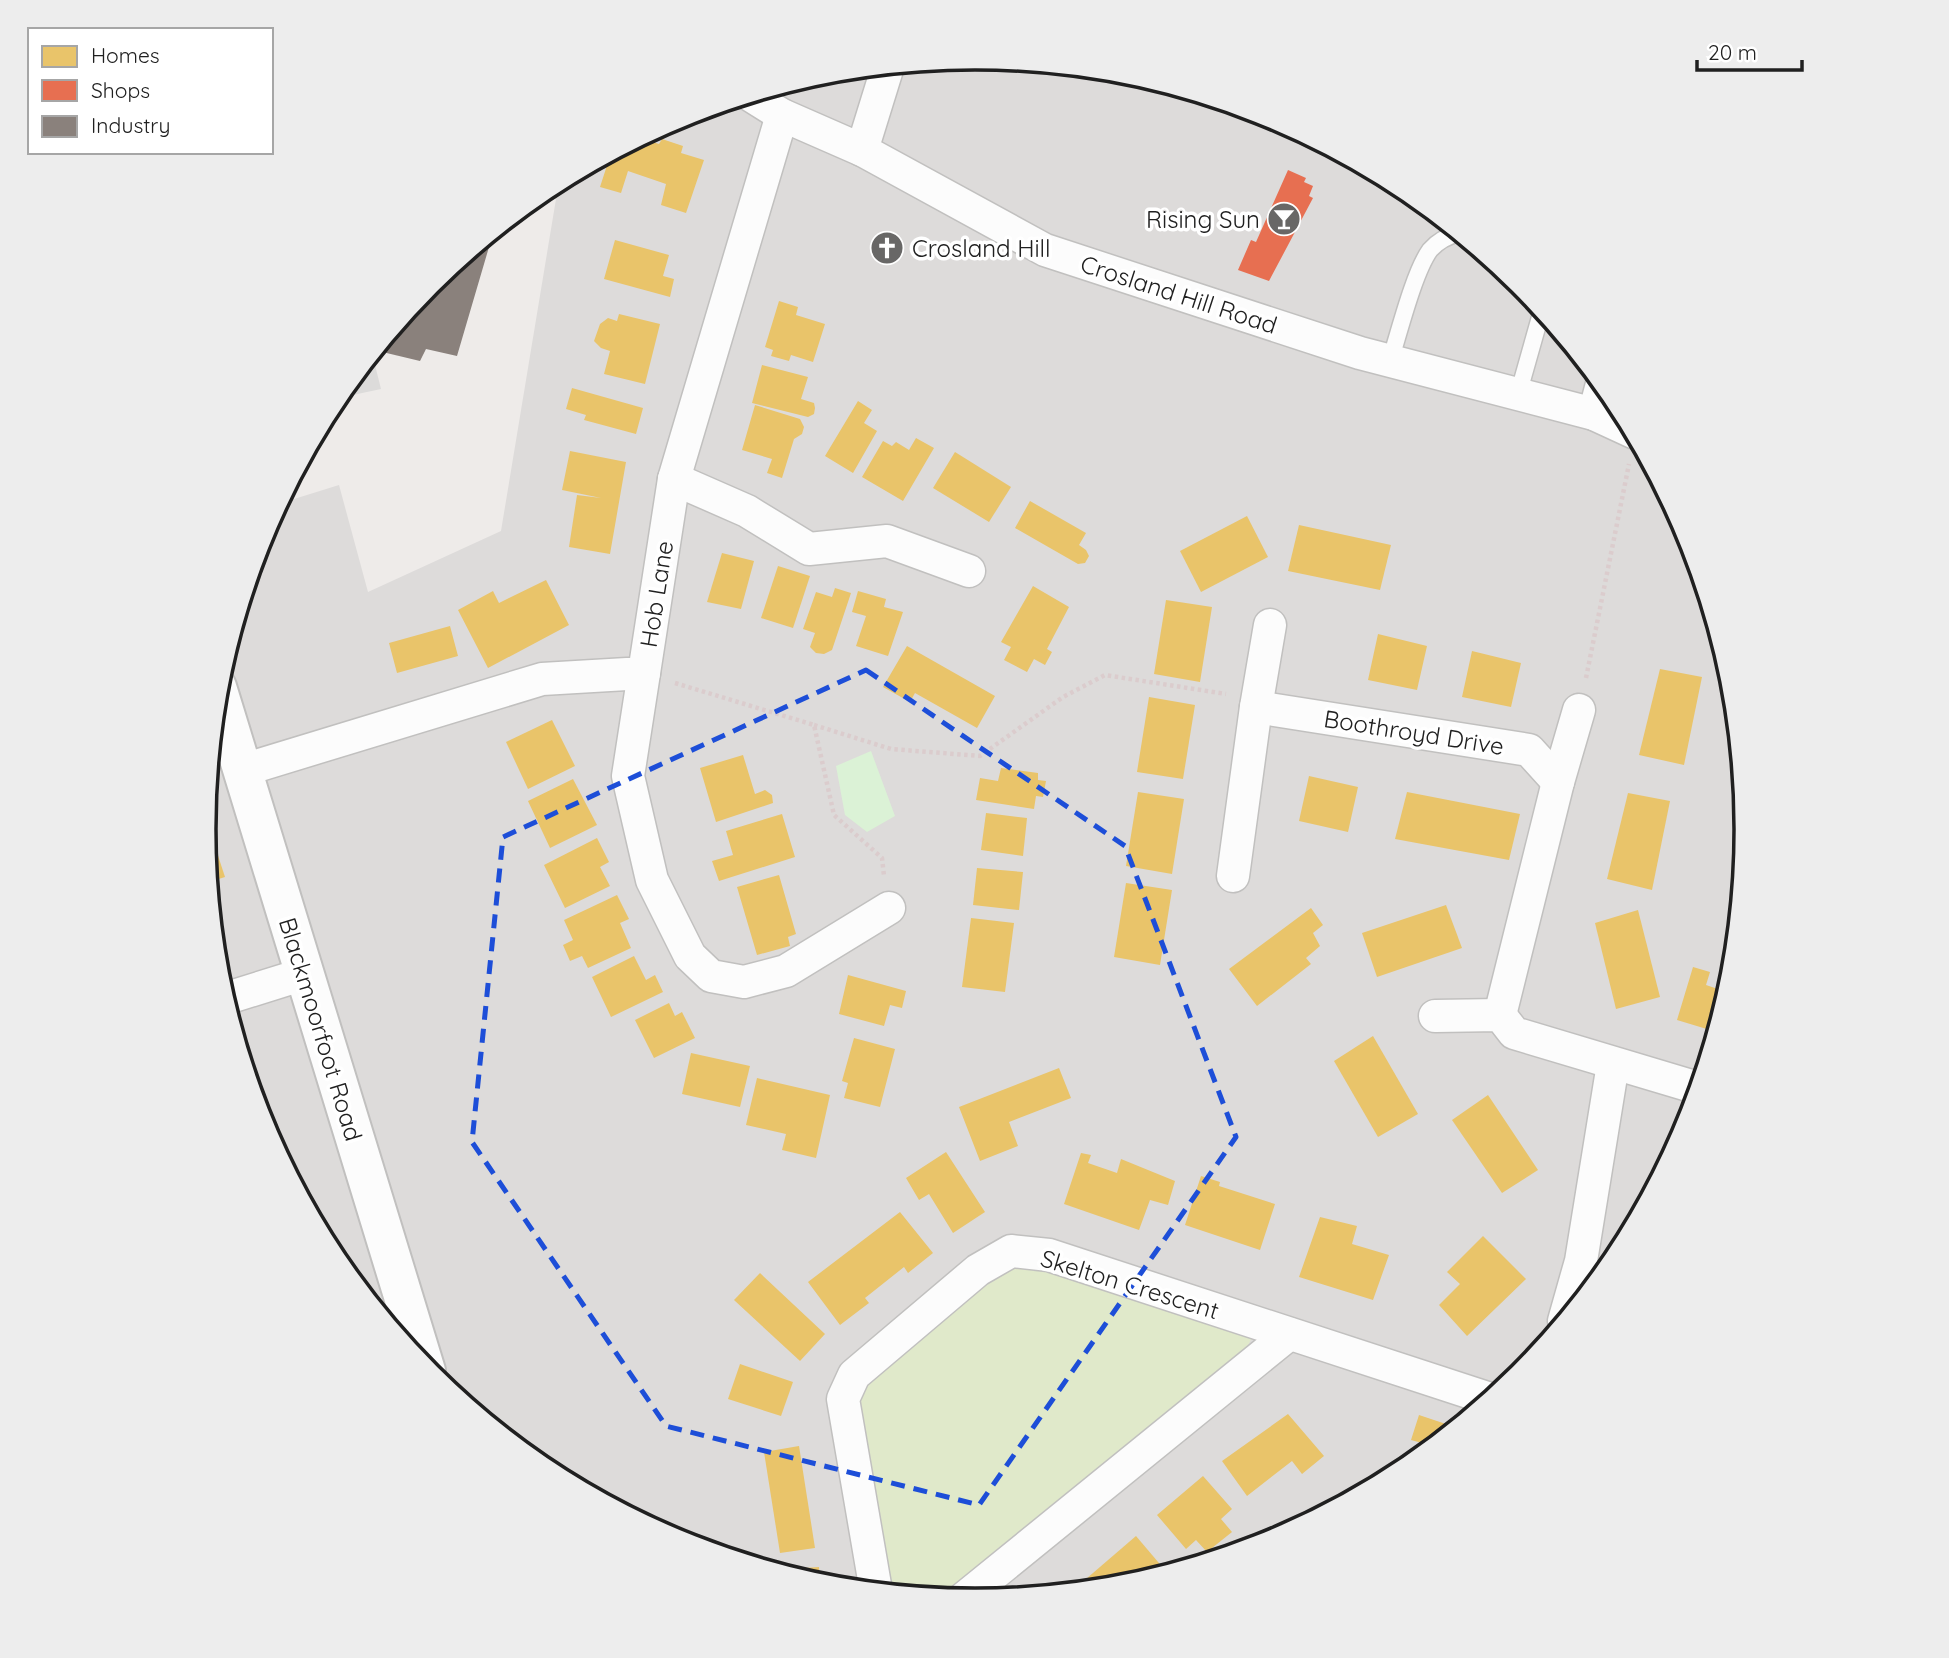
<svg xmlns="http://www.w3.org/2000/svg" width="1949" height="1658" viewBox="0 0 1949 1658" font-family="Quicksand,sans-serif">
<rect width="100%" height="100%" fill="#eeebe9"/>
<polygon fill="#dddbda" points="975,58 1125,73 1270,117 1403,188 1520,284 1616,401 1687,534 1731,679 1746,829 1731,980 1687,1125 1616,1258 1520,1375 1403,1470 1269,1542 1125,1586 974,1600 824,1585 679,1541 546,1470 429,1374 333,1257 262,1124 218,979 203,829 218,678 262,533 278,504 339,485 368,592 501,531 556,199 540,193 680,116 824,72"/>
<polygon fill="#dcdbda" points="372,353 381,389 334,399"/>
<polygon fill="#e0e9ca" points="1030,1261 1252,1337 1245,1352 947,1598 888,1592 856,1391 1007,1265"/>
<polygon fill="#dbf2d6" points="871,751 895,816 867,832 845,815 836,766"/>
<g fill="#e9c46a">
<polygon points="640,138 659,144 662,139 683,146 681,153 704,160 686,213 661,205 666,184 628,171 621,193 600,187 611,153"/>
<polygon points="615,240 669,255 663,276 674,279 670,297 604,279"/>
<polygon points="779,301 798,307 796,315 825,324 813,362 791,355 789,361 771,356 773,350 765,347"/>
<polygon points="619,314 660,324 645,384 604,374 610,351 601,348 594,341 600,324 608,318 617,321"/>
<polygon points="762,365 808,377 801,399 814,403 815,408 814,414 808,417 752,403"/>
<polygon points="572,388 643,408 636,434 584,420 586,415 566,409"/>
<polygon points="858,401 872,410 864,423 877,431 853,473 825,456"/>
<polygon points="755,405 800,419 804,427 802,434 794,439 782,478 767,473 772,459 742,450"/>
<polygon points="916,438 934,448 903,501 862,477 883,441 892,446 896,442 909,450"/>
<polygon points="570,451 626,462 610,554 569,547 577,495 601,498 562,490"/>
<polygon points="955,452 1011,487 989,522 933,488"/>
<polygon points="1030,501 1086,533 1079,545 1086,550 1089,556 1085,563 1078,564 1015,528"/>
<polygon points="1247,516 1268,557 1201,592 1180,551"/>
<polygon points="1299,525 1391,545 1380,590 1288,571"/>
<polygon points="722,553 754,561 741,609 707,602"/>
<polygon points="778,566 810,576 793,628 761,618"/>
<polygon points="546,580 569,625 488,668 458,610 493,591 499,603"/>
<polygon points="1033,586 1069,607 1047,649 1052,652 1045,665 1034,659 1027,672 1004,660 1011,647 1001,642"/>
<polygon points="835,588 851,593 832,650 824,654 816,653 810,647 815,633 803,629 816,592 832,597"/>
<polygon points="858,591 886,599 884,607 903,612 888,656 856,646 866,616 852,612"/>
<polygon points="1166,600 1212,607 1200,682 1154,674"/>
<polygon points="450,626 458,656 397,673 389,643"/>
<polygon points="1378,634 1427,646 1417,690 1368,680"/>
<polygon points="907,646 995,696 977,728 915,693 910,702 883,687"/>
<polygon points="1472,651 1521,663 1511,707 1462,697"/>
<polygon points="1660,669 1702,677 1684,765 1639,755"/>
<polygon points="1149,697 1195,705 1183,779 1137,772"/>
<polygon points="552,720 575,766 528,789 506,742"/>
<polygon points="743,755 755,794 765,790 772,795 773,803 716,822 700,768"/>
<polygon points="1001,768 1038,773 1038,780 1046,781 1043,797 1036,796 1034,809 976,800 980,778 998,781"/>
<polygon points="1309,776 1358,787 1348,832 1299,821"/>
<polygon points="573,779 597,825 550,848 528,801"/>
<polygon points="1138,792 1184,799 1172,874 1126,866"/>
<polygon points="1407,792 1520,814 1509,860 1395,839"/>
<polygon points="1628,793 1670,801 1652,890 1607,879"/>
<polygon points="986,813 1027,818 1023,856 981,850"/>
<polygon points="782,814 795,857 719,881 712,861 733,855 726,831"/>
<polygon points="205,816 225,877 209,882 203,829"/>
<polygon points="597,838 609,862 600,867 610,886 565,908 544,865"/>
<polygon points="977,868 1023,872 1019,910 973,905"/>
<polygon points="779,875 796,934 788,937 790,946 757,955 737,887"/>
<polygon points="1126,883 1172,890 1160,965 1114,957"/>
<polygon points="617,895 629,919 620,923 631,948 588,968 582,956 570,961 563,945 573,940 564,920"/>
<polygon points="1446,905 1462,948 1377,977 1362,933"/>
<polygon points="1311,908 1323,925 1313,933 1320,946 1306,958 1311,964 1257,1006 1229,969"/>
<polygon points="1638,910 1660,997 1616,1009 1595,923"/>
<polygon points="971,918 1014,923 1005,992 962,987"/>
<polygon points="634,956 646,980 655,975 663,992 611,1017 592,977"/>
<polygon points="1693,967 1710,972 1706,985 1727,992 1714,1034 1709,1033 1710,1030 1677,1020"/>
<polygon points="848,975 906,991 902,1008 890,1005 884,1026 839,1014"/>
<polygon points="669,1003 675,1016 682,1012 695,1038 654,1058 635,1020"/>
<polygon points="1373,1036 1418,1114 1378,1137 1334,1061"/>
<polygon points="854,1038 895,1049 880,1107 844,1098 848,1083 842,1081"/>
<polygon points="691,1053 750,1066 740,1107 682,1094"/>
<polygon points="1059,1068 1071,1098 1009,1122 1018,1146 980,1161 959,1107"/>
<polygon points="757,1078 830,1095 816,1158 782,1150 786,1134 746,1125"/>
<polygon points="1488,1095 1538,1170 1502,1193 1452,1120"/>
<polygon points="946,1152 985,1212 953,1233 929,1194 919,1200 906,1178"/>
<polygon points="1081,1153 1091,1155 1088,1163 1117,1173 1121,1159 1175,1181 1168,1205 1150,1200 1139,1230 1064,1204"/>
<polygon points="1201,1176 1220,1182 1219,1186 1275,1204 1260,1250 1185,1225"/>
<polygon points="900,1212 933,1253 908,1273 904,1267 865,1298 869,1303 840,1325 808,1282"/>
<polygon points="1320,1217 1357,1226 1352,1244 1389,1255 1373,1300 1299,1277"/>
<polygon points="1483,1236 1526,1279 1467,1336 1439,1305 1460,1284 1447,1272"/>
<polygon points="760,1273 825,1334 800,1361 734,1300"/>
<polygon points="740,1364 793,1382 781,1416 728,1399"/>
<polygon points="1288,1414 1324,1456 1302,1474 1292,1461 1247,1496 1222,1461"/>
<polygon points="1419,1415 1455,1427 1417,1459 1422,1443 1411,1440"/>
<polygon points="799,1446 815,1548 780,1553 764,1452"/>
<polygon points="1203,1476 1232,1509 1221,1519 1232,1532 1207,1552 1196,1540 1186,1549 1157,1515"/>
<polygon points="1136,1536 1164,1569 1156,1576 1125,1586 1094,1588 1086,1579"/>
<polygon points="819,1567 820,1584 774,1570"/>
</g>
<polygon fill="#e76f51" points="1288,170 1306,178 1304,182 1313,186 1309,196 1313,198 1269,281 1238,270 1251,240 1256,242"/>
<polygon fill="#8a817c" points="494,230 457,356 426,349 420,361 374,350 429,283"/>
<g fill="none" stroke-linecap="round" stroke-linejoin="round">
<defs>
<g id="service">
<path d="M1390 361C1399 333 1414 272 1430 250 1438 241 1447 236 1459 233"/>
<polyline points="1518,395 1542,310"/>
</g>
<g id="minor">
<polyline points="750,95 782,115 862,150 1045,250 1360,353 1594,414 1633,432"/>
<polyline points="862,150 888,66"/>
<polyline points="1594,414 1602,384"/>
<polyline points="674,479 747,511 809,549 887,541 969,571"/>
<polyline points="644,673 628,776 652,880 690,956 711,976 744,982 786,971 889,908"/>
<polyline points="1256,707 1529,750 1558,782"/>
<polyline points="243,770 542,679 644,673 674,479 782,115"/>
<polyline points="1233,876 1256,707 1270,625"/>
<polyline points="224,999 304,974"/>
<polyline points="1500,1015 1558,782 1579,710"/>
<polyline points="1435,1016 1500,1015 1514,1033 1698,1088"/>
<polyline points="1564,1321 1581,1261 1613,1064"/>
<polyline points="876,1591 843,1399 854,1375 978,1270 1011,1251 1049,1255 1490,1399"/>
<polyline points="963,1599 1289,1334"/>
</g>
<polyline id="tertiary" points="217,687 426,1371"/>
</defs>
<use href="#service" stroke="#c1c0bf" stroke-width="19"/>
<use href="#minor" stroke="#c1c0bf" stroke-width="35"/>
<use href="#tertiary" stroke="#c1c0bf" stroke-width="42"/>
<g stroke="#dbcccd" stroke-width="4.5" stroke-dasharray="3.5 3.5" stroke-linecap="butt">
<polyline points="1586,678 1629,464"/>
<polyline points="675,683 814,725 834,815 882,858 884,876"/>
<polyline points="814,725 891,749 980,756 1063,697 1105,675 1226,694"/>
</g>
<use href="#service" stroke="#fcfcfc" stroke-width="16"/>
<use href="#minor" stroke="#fcfcfc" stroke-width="32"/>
<use href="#tertiary" stroke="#fcfcfc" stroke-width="38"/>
</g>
<path fill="none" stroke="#1d4ed8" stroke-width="5" stroke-dasharray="14 9" stroke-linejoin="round" d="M866 670 1125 846 1236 1137 979 1505 666 1426 472 1142 503 837Z"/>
<defs>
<symbol id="bar-disc" viewBox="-11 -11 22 22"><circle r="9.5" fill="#686766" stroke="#fff"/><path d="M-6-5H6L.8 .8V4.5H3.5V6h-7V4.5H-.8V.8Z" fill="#fff"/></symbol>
<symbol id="church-disc" viewBox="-11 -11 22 22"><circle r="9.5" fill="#686766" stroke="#fff"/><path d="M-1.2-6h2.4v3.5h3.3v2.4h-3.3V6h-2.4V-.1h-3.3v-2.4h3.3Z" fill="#fff"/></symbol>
</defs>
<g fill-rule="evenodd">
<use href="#bar-disc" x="1265" y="200" width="38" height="38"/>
<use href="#church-disc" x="868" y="229" width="38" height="38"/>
</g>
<g text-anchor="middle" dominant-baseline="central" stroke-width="7" stroke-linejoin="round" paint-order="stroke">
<g font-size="24" fill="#202020" stroke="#fff" text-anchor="end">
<text x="1260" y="219">Rising Sun</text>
<text x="912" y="248" text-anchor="start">Crosland Hill</text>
</g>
<g font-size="24" fill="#202020" stroke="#fff">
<text transform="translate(1179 294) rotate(18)">Crosland Hill Road</text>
<text transform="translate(656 594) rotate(-81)">Hob Lane</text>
<text transform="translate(1414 732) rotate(9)">Boothroyd Drive</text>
<text transform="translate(321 1029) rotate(73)">Blackmoorfoot Road</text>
<text transform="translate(1130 1284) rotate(17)">Skelton Crescent</text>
</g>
</g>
<path d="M0 0H1949V1658H0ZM216 829a759 759 0 1 1 1518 0a759 759 0 1 1-1518 0Z" fill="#ededed" fill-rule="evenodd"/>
<path fill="none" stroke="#202020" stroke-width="3.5" d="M216 829a759 759 0 1 1 1518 0a759 759 0 1 1-1518 0Z"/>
<rect x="28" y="28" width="245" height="126" fill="#ffffff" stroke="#a6a6a6" stroke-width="2"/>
<rect x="42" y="46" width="35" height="21" fill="#e9c46a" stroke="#a6a6a6" stroke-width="2"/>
<text x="91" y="63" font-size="21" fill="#202020">Homes</text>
<rect x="42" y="80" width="35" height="21" fill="#e76f51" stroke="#a6a6a6" stroke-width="2"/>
<text x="91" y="98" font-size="21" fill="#202020">Shops</text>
<rect x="42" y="116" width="35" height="21" fill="#8a817c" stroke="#a6a6a6" stroke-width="2"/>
<text x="91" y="133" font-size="21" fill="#202020">Industry</text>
<path d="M1697 60v10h105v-10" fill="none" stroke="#202020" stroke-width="3.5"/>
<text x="1708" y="60" font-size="21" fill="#202020" stroke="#ffffff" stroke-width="5" paint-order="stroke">20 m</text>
</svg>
